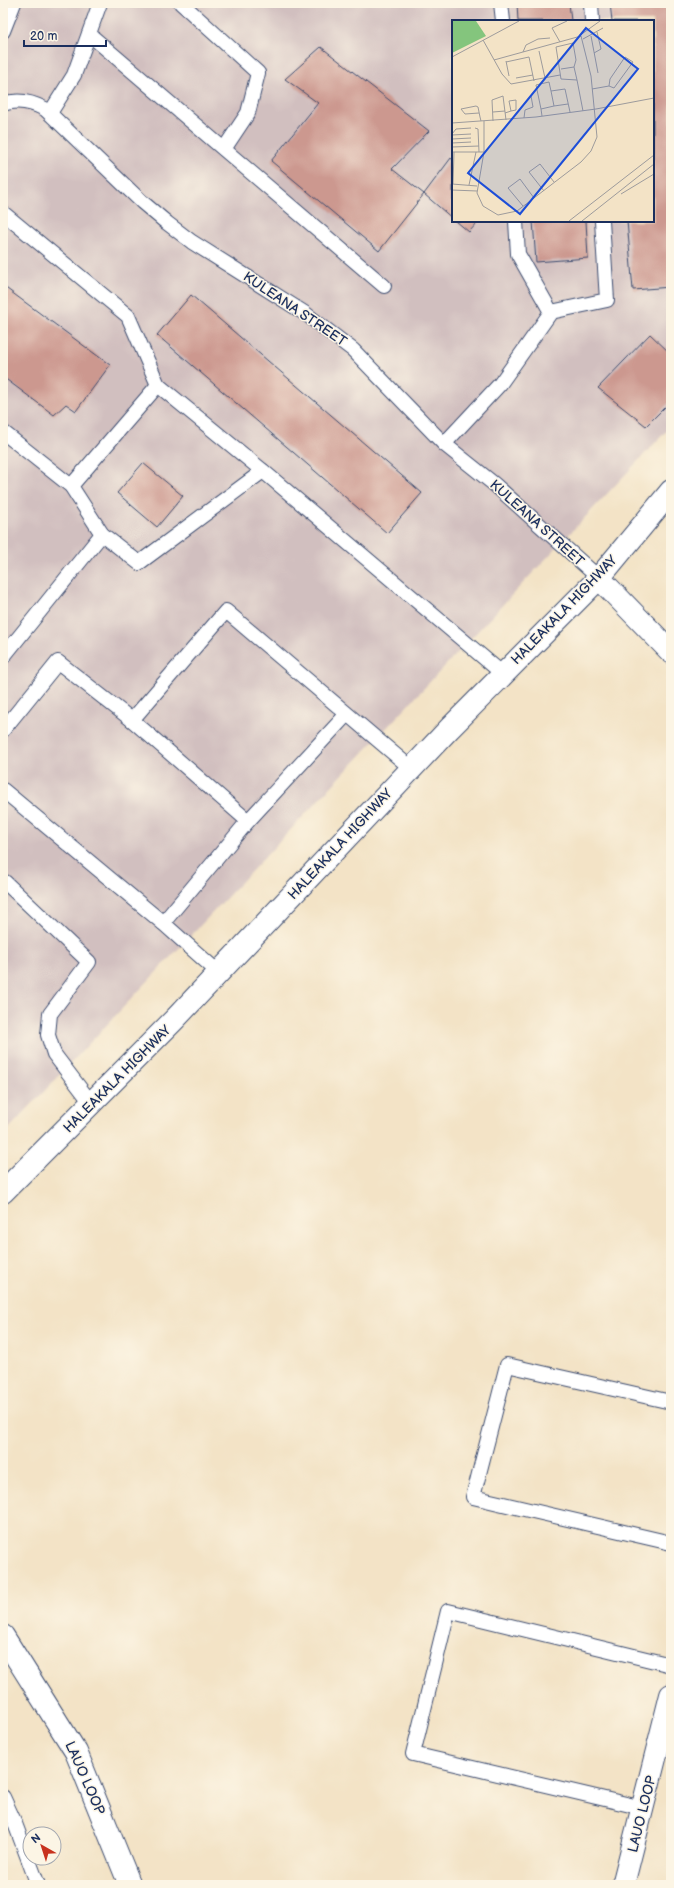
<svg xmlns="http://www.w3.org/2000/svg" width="674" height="1888" viewBox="0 0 674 1888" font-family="'Balsamiq Sans',sans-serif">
<rect width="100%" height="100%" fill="#fcf5e5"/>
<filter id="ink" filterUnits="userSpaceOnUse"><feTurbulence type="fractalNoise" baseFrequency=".025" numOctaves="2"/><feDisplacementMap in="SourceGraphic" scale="8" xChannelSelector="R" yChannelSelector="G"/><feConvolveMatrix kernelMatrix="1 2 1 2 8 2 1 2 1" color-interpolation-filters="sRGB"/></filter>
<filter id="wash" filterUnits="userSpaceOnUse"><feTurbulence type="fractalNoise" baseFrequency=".012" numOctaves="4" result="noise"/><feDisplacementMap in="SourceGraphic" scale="16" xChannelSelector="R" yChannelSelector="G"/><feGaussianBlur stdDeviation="0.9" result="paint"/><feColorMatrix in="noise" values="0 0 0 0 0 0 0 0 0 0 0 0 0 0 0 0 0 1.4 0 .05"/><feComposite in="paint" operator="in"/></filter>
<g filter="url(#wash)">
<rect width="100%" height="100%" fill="#f3e3c6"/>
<path fill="#d1bfbf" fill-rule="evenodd" d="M3 3H671V426L3 1135ZM453 21H653V221H453Z"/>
<g id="blocks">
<g fill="#cc988f">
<polygon points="517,3 569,3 571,21 518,21"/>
<polygon points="610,3 671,3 671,287 633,290 627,221 653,221 653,21 612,21"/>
<polygon points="321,47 429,131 392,169 424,194 379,251 271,161 318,103 285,79"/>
<polygon points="451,158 453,160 453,219 424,194"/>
<polygon points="456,221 479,221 469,232"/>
<polygon points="533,221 586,221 588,258 536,262"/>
<polygon points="3,286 110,365 76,411 66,404 54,415 3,377"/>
<polygon points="191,295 422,493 387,533 157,335"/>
<polygon points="650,334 671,354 671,401 646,426 598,388"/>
<polygon points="143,463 183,496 157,527 117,493"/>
</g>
</g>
</g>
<g filter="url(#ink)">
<use href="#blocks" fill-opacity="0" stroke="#3b4a6e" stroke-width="1"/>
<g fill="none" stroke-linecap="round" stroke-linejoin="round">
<defs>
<g id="service">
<polyline points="181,3 258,73 248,113 224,149"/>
<polyline points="501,3 503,21"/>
<polyline points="591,3 592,21"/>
<polyline points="3,31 14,3"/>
<polyline points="89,34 384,286"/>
<path d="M3 104C17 99 32 102 45 109L142 202 167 223 192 242 306 314 353 350 444 444 494 484 599 578"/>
<polyline points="50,113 74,75 100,3"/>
<polyline points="3,213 128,316 158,385 263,471 503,674"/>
<polyline points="516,221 518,254 551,312"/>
<polyline points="3,432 71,486 102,534 139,563 263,471"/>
<polyline points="444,444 500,384 551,312 607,300 602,221"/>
<polyline points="71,486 158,385"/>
<polyline points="3,657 102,534"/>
<polyline points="347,714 248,821 132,720 226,611 412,769"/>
<polyline points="3,730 58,662 132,720"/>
<polyline points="3,790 163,923"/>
<polyline points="5,882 89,962 50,1014 48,1035 54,1054 92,1104"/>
<polyline points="219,973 163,923 248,821"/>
<polyline points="671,1402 507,1365 473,1497 671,1543"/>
<polyline points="3,1797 14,1821 38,1885"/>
<polyline points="643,1808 413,1754 448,1611 671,1665"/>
</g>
<g id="minor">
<polyline points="599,578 671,652"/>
<polyline points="3,1636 76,1752 130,1885"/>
<polyline points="623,1885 671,1695"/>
</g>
<polyline id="tertiary" points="3,1192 175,1019 449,729 599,578 671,491"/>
</defs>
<use href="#service" stroke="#3b4a6e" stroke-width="16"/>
<use href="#minor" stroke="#3b4a6e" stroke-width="24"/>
<use href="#tertiary" stroke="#3b4a6e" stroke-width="24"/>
<use href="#service" stroke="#fff" stroke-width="14"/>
<use href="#minor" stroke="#fff" stroke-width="22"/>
<use href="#tertiary" stroke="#fff" stroke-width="22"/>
</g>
</g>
<g text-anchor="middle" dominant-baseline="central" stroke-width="3" stroke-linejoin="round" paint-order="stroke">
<g font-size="14" fill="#1b2f5e" stroke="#fcf5e5">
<text transform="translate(295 309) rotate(34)">KULEANA STREET</text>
<text transform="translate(537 523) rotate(42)">KULEANA STREET</text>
<text transform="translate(564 610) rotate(-46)">HALEAKALA HIGHWAY</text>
<text transform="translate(340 844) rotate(-47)">HALEAKALA HIGHWAY</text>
<text transform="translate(117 1079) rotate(-45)">HALEAKALA HIGHWAY</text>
<text transform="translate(85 1778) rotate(66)">LAUO LOOP</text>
<text transform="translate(642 1814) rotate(-76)">LAUO LOOP</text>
</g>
</g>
<g transform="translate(452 20)">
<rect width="202" height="202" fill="#f3e3c6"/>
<path d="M0 1H24L34 16 0 33Z" fill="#84c57d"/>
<path fill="none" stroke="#9d9b9c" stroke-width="1" d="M127 16 148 1M139 16 146 53M131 19 151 8M31 20 50 54 59 64 108 55M108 22 100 8 115 1M87 31 93 58M71 32 74 25 86 19 98 18M142 33 149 29 145 12M0 37 67 1M54 41 57 56M54 42 77 37 82 61M109 49 122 47M64 58 81 55M125 60 109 59 104 27 121 23 124 40 122 47 125 60 131 91M140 69 157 66 158 59 173 37 181 42 162 68 157 66M116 84 102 86 99 71 113 69 118 92M89 89 84 65 97 62 99 71M41 92 53 91M27 93 13 94 9 89 24 86 26 87 28 97 29 101M53 93 59 91 64 90V80L57 81 59 91M90 96 89 89 102 86M72 98 73 90 81 87 79 76M32 101V132L25 173 31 186 46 195 65 191 129 142 139 131 145 117 139 56 129 16 42 40M41 101 40 80 51 76 54 100M0 103 84 97 144 89 202 78M23 108 26 109 27 132M0 114 4 109 19 108M0 115 19 114M0 119 19 118M0 123 19 122M0 127 27 126M0 132H32M0 164 25 166M1 164 2 132M17 165 24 132M0 170 25 171M92 171 77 152 88 144 102 162M169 174 202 154M71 186 56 168 68 159 82 178M117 201 202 135M130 201 202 144"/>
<path fill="#1d4ed8" fill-opacity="0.15" stroke="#1d4ed8" stroke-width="2" d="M134 8 186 49 68 194 16 153Z"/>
<rect width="202" height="202" fill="none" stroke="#1b2f5e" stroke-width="2"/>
</g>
<rect width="674" height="1888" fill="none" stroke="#fcf5e5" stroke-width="16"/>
<g transform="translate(42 1846) rotate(321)"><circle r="19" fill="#fcf5e5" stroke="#a2a6af"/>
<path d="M0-3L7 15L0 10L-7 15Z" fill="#c8321e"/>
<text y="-6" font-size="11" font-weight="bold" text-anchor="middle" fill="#1b2f5e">N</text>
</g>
<path d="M24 40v6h82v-6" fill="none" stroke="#1b2f5e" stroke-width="2"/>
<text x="30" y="40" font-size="12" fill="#1b2f5e" stroke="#fcf5e5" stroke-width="3" paint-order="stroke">20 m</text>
</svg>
